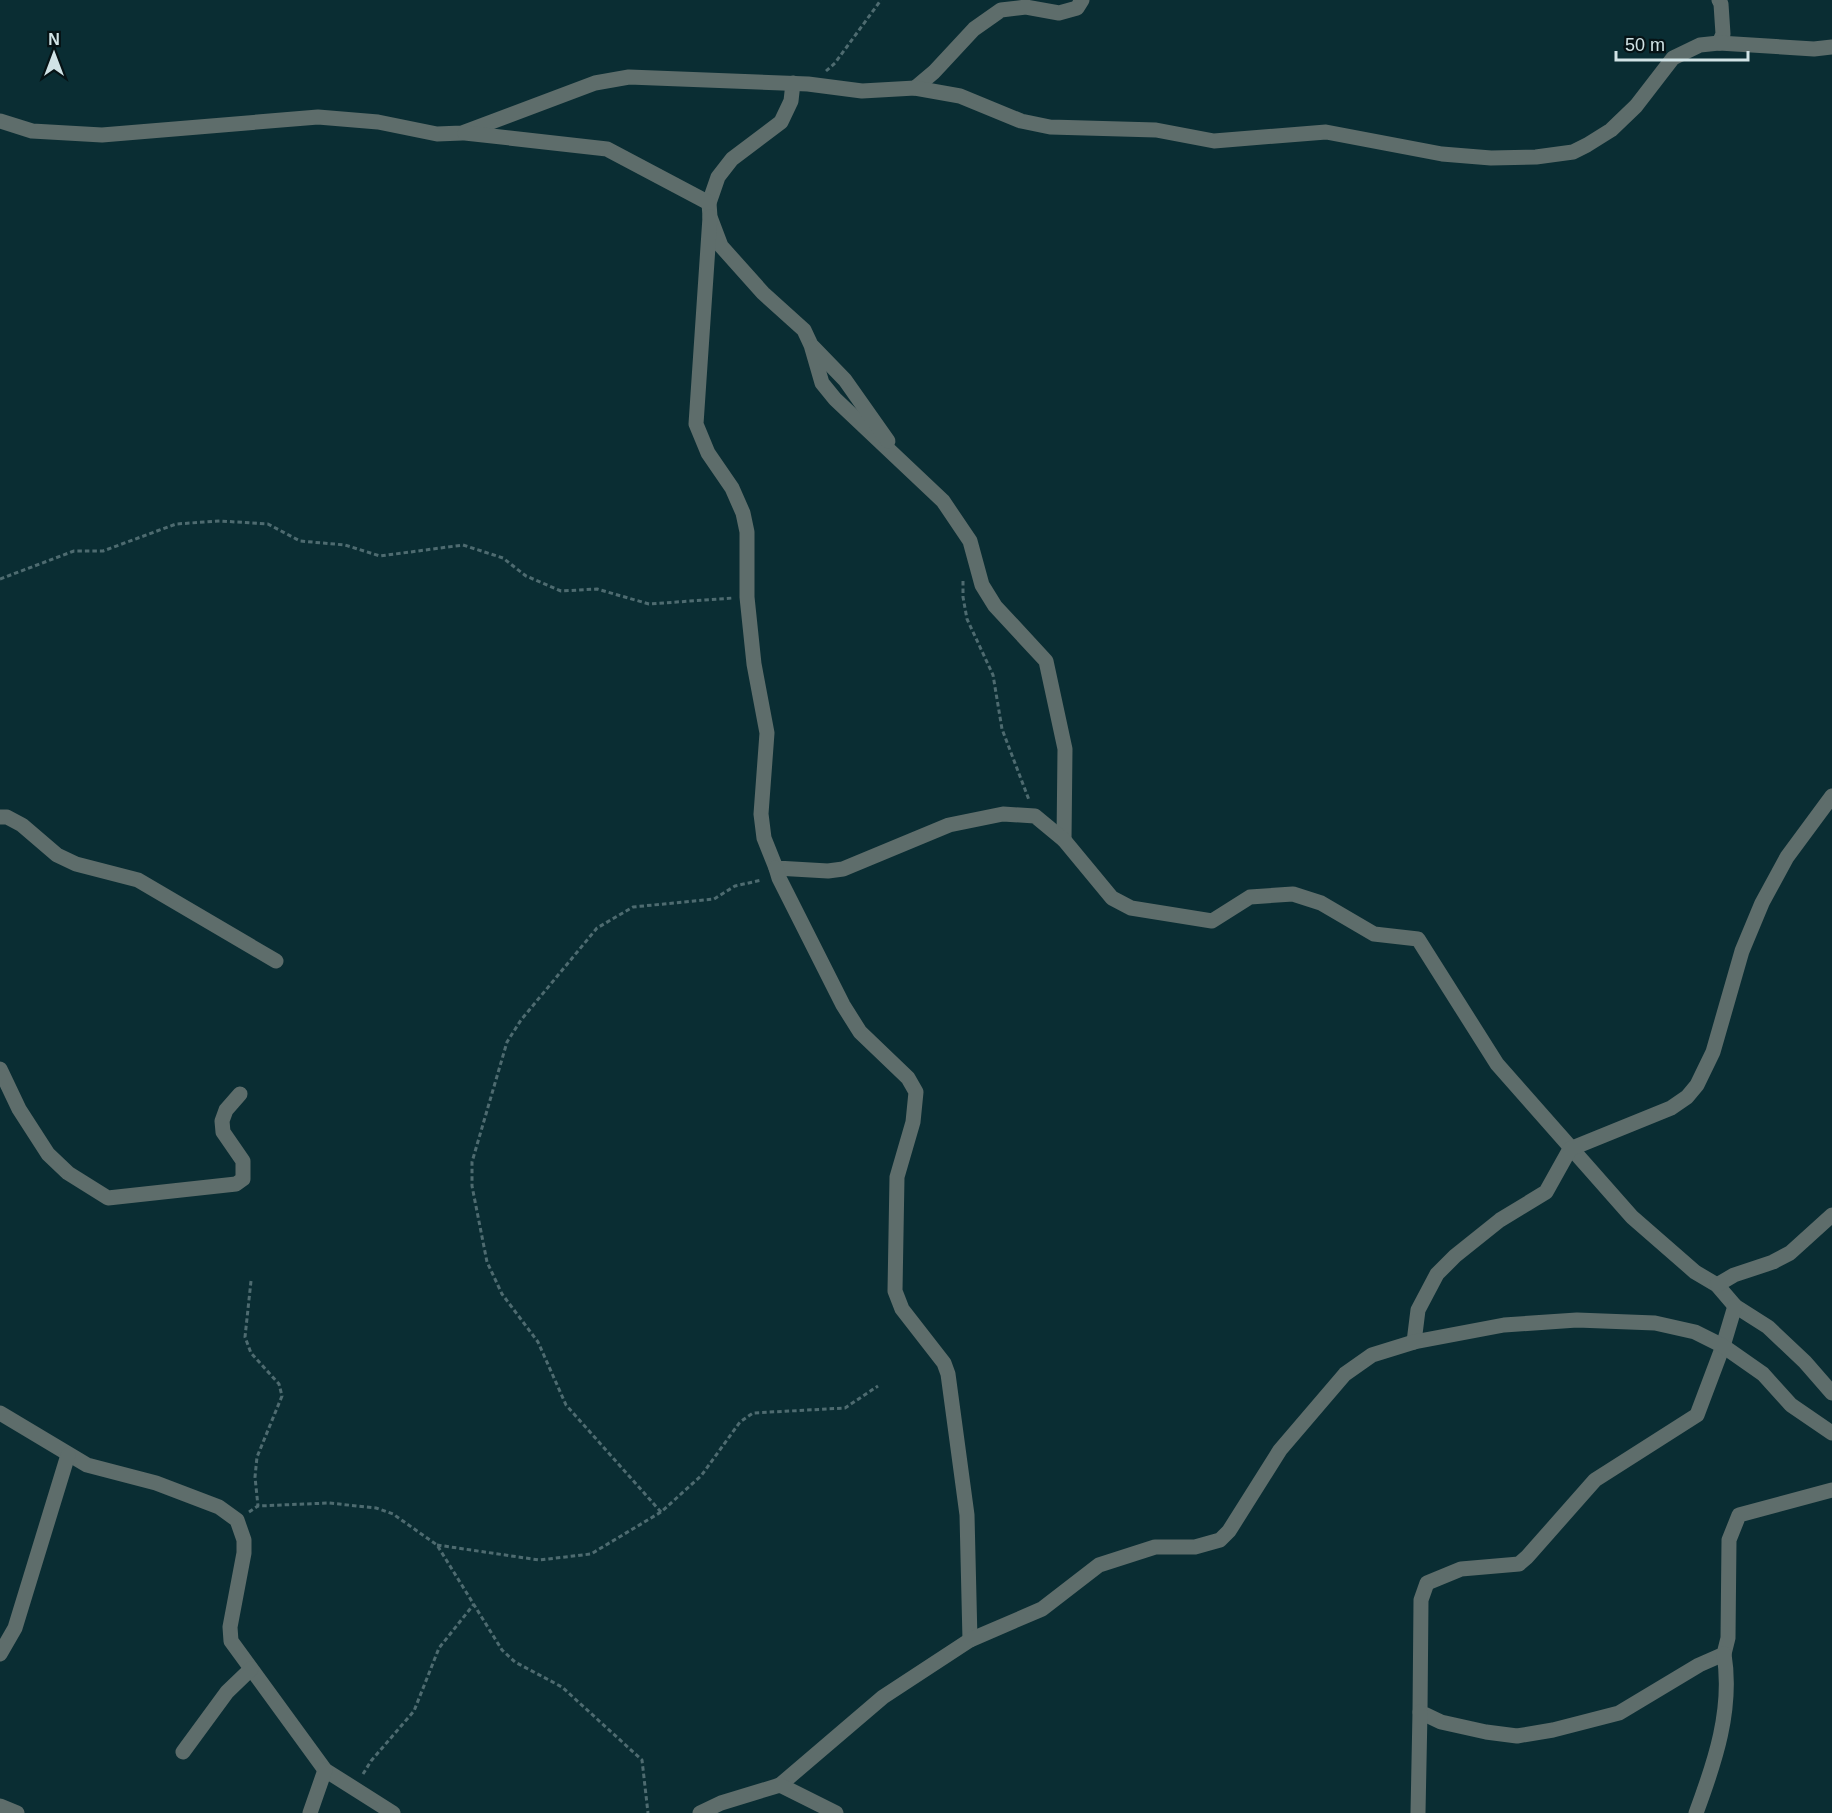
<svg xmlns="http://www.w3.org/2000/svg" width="1832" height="1813" viewBox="0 0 1832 1813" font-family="Helvetica,sans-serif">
<rect width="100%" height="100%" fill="#0a2d33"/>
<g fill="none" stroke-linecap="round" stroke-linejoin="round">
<g stroke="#4e6b70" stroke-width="3" stroke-dasharray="4.5 3" stroke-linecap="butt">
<polyline points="826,71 835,63 881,0"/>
<polyline points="0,579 74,551 103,551 176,524 220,521 268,524 300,541 345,545 380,556 463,545 503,558 526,576 561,591 597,589 649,604 733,598"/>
<polyline points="963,581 963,597 967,619 993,675 1002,729 1029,800"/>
<polyline points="251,1281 245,1337 251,1353 279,1384 282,1396 257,1457 255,1477 258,1506"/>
<polyline points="249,1512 258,1506 329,1503 376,1508 393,1514 437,1545 502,1650 515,1662 562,1687 642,1760 648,1813"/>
<polyline points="661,1512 566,1405 538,1342 502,1294 487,1262 472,1186 472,1162 507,1042 521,1020 597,928 633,907 714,899 735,886 762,880"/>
<polyline points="437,1545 539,1560 591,1554 661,1512 701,1476 740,1422 753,1413 845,1408 878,1386"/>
<polyline points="363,1774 371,1761 414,1711 439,1648 474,1604"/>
</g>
<g stroke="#5e6d6b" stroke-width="15">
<polyline points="1719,0 1721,4 1723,34 1719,43"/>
<polyline points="793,83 791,101 781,122 732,159 718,177 709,203 710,217 721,246 763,293 804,330 811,345 822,383 835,399 943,501 970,541 982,585 995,606 1046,661 1065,749 1064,840"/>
<polyline points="915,88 934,72 974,29 1001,10 1026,7 1059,13 1077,8 1082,0"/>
<polyline points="0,121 32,131 102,135 318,117 378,122 437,134 462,133 595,83 629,77 808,84 862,91 915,88 960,96 1021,121 1050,127 1156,130 1214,141 1326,132 1442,154 1491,158 1536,157 1573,152 1587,145 1611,130 1636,106 1673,58 1700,45 1719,43 1814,49 1832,47"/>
<polyline points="465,133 607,149 709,203"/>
<polyline points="710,217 696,424 708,453 732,488 743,513 747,532 747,597 754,664 767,733 761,814 764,838 776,868 828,871 843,869 949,825 1003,814 1035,816 1064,840 1112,898 1131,908 1212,921 1250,897 1293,894 1321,903 1374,934 1418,939 1497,1064 1632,1217 1695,1272 1717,1285 1735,1306 1768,1327 1805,1362 1832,1393"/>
<polyline points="813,347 845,380 888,441"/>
<polyline points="0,817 7,817 22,825 57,855 76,864 138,880 276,961"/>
<polyline points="776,868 779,878 843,1005 860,1032 908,1078 916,1092 913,1122 897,1177 895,1291 902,1309 944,1363 948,1374 967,1515 970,1640"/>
<polyline points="0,1069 19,1109 48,1154 68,1173 108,1198 236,1184 243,1179 243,1161 223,1132 222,1121 226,1110 240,1094"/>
<polyline points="1717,1285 1734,1275 1773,1262 1790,1253 1832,1215"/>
<polyline points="1735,1306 1723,1346 1697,1415 1595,1480 1527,1557 1519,1564 1461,1569 1427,1583 1421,1600 1420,1712 1441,1722 1486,1732 1517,1736 1553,1730 1619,1713 1699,1665 1724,1654 1728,1638 1729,1540 1739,1515 1832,1490"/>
<polyline points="1414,1342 1418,1310 1437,1274 1455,1256 1500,1220 1546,1192 1570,1149 1671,1108 1687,1097 1697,1085 1713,1052 1742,951 1762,903 1787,857 1832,796"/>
<polyline points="0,1413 87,1465 156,1483 219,1507 237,1520 244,1540 244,1553 230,1627 231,1641 325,1770 393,1813"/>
<polyline points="0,1654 15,1628 68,1455"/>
<polyline points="183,1752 227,1692 251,1669"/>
<polyline points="780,1785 883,1697 970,1640 1042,1609 1099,1565 1155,1547 1195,1547 1220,1540 1229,1531 1280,1450 1345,1374 1372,1355 1414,1342 1504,1325 1577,1320 1655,1323 1695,1332 1723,1346 1763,1374 1791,1405 1832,1433"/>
<polyline points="0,1806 17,1813"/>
<polyline points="310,1813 325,1770"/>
<polyline points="700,1813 721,1803 780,1785 836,1813"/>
<polyline points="1418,1813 1420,1712"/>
<path d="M1696 1813C1715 1762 1733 1709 1724 1654"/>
</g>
</g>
<g transform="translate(54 54)" stroke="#061316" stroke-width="4.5" paint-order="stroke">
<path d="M0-4.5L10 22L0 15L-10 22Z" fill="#d1e3e6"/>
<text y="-9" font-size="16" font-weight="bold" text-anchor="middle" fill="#d1e3e6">N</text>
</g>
<path d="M1616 51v9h132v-9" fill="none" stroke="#d1e3e6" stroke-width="3"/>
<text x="1625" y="51" font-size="18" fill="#d1e3e6" stroke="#061316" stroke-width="4.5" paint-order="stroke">50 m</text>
</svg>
